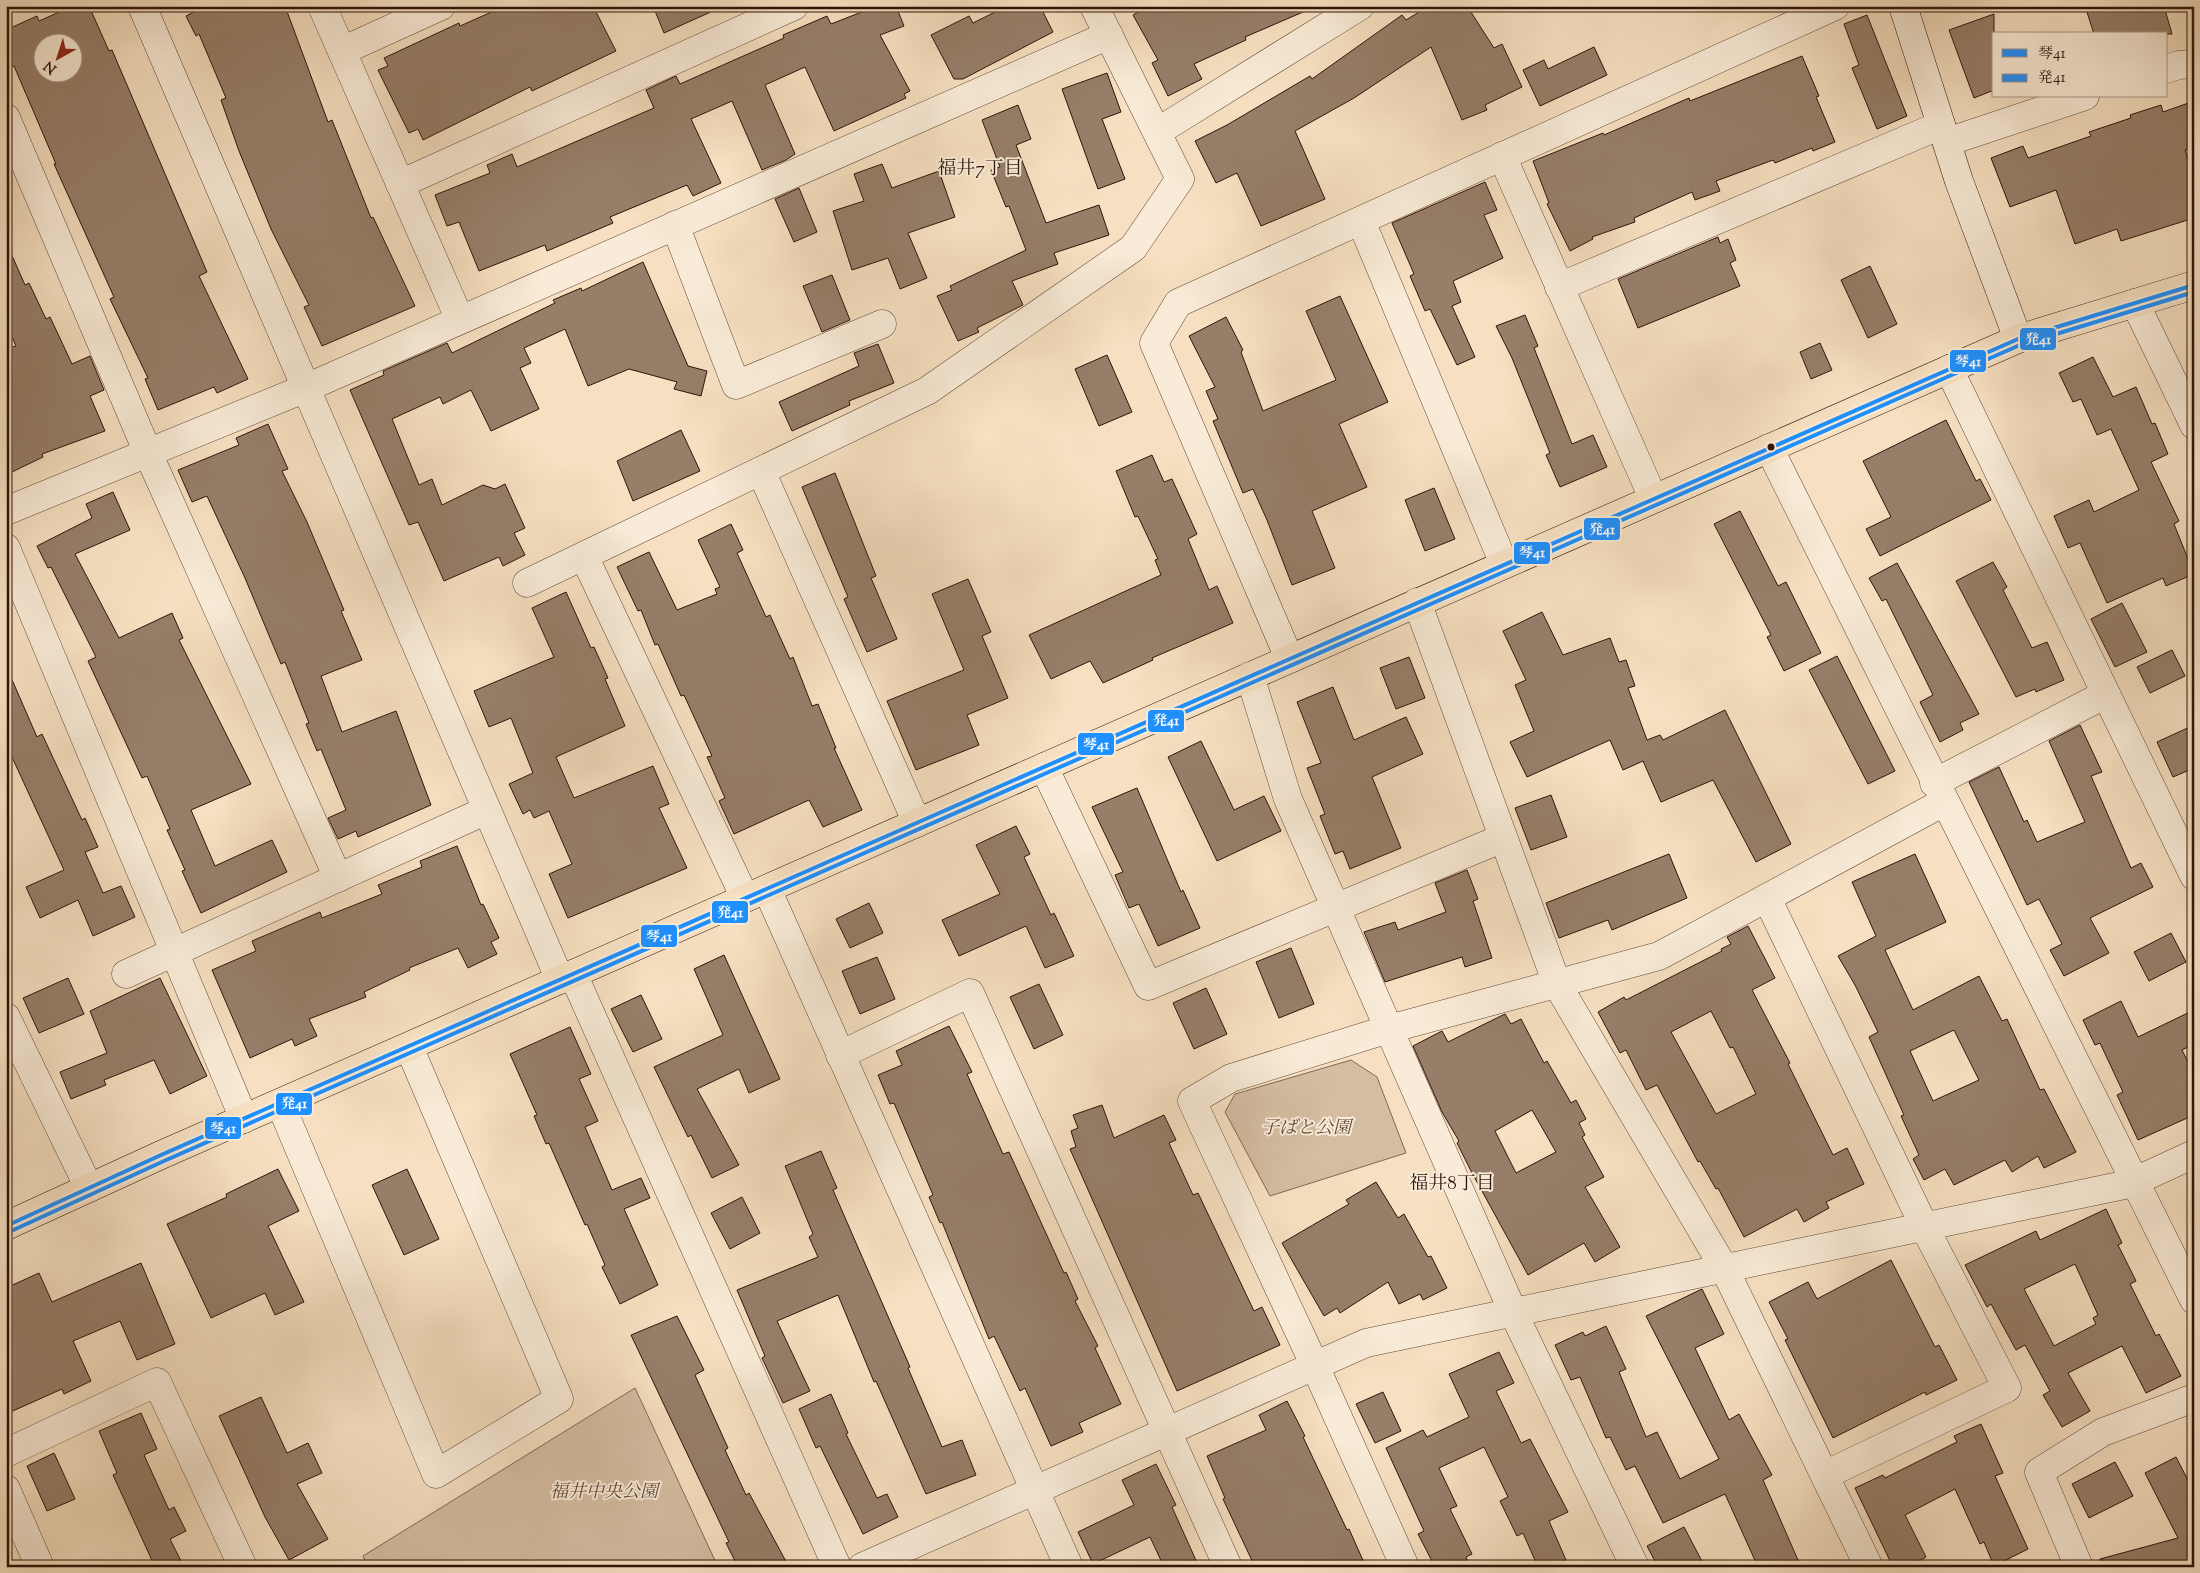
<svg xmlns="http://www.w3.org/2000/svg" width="2200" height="1573" viewBox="0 0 2200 1573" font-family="'Sorts Mill Goudy','Noto Serif JP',serif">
<rect width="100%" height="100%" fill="#f6e0c1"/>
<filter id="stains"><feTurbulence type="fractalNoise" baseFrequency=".004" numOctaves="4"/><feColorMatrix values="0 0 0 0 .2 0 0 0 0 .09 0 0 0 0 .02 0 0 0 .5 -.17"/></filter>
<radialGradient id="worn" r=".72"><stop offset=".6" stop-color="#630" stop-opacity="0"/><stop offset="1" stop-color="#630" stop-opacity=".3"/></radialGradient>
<g fill="#d4bda2" stroke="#816856">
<polygon points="1351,1060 1377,1077 1406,1153 1270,1196 1225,1112 1235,1094"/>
<polygon points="635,1388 718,1567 368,1567 363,1556"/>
</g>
<g fill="#967e69" stroke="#2e1409" fill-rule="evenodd">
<path d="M73 6H89L109 51 112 50 207 272 199 276 248 379 217 393 214 387 158 410 145 379 148 378 110 299 114 297 54 164H56L14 66 6 69V30L37 16 39 21ZM42 42H72V72H42Z"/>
<polygon points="192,6 285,6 328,122 332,120 371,218 373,217 415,306 322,346 304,307 309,305 271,229 239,151 221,100 226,98 199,34 196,36 186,16 194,12"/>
<polygon points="505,6 593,6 616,51 532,91 530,87 423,140 418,129 409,133 378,70 388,66 384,58 459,23 460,26"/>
<polygon points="653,6 724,6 664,33"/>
<polygon points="877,6 896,6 904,26 880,35 910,91 904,94 906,98 834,131 805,67 765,85 795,154 786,160 762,170 732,101 691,119 721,183 693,196 687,185 610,217 613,223 547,251 545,245 479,271 459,222 447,226 435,195 490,173 487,165 512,154 517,167 654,108 646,90 676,76 680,84 784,38 783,35 827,16 831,24"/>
<polygon points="1007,6 1040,6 1053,32 963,79 954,79 931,35 969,16 973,23"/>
<polygon points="1149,6 1317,6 1245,37 1246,40 1194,64 1202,79 1168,96 1152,63 1158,60 1133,15"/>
<polygon points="1429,6 1467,6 1494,48 1502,44 1522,87 1485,105 1487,110 1462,120 1431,47 1354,98 1295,131 1325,199 1261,226 1237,173 1216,183 1195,141 1227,125 1310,76 1312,79 1402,15 1406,20"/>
<polygon points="2085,6 2164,6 2172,34 2094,34"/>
<polygon points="1994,14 1994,90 1974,98 1949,30"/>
<polygon points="1867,15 1907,116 1877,129 1852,68 1859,65 1844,24"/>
<polygon points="1594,47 1607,75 1540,106 1523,70 1544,60 1548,69"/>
<polygon points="1802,56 1819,96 1816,97 1835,142 1813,151 1812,148 1775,163 1773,160 1716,181 1720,191 1695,200 1692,192 1634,218 1635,222 1592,237 1593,239 1570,251 1547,204 1549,203 1533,161 1603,133 1604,135 1689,98 1690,101"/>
<polygon points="1107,73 1121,112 1102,119 1125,179 1098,189 1062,89"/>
<polygon points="2194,101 2194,147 2185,150 2194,177 2194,218 2121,241 2117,229 2075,244 2056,190 2010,207 1991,158 2023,146 2028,158 2091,136 2089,132 2131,118 2130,115 2161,105 2163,112"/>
<polygon points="1018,105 1031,139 1016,145 1046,223 1099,205 1109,235 1054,253 1058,264 1012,281 1023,305 977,328 979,332 958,341 937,296 952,290 950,286 1026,250 1009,206 1006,207 991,170 1000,167 982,120"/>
<polygon points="882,164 892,188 939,171 955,217 908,233 927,278 900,289 888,258 852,270 833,211 864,201 854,174"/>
<polygon points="1485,182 1497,210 1484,215 1503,258 1453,281 1461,302 1452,306 1475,357 1457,365 1430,309 1425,311 1410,276 1414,274 1392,223"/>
<polygon points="799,188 817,232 794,242 775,199"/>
<polygon points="1718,237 1720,243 1728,239 1736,260 1730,263 1740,286 1638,328 1618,279"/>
<polygon points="6,242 25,285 29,283 46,319 50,317 72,364 90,356 104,390 90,396 105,431 42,454 43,457 12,472 6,459 6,349 16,346 6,323"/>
<polygon points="643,262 688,366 707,371 701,396 674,389 677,382 629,369 588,386 565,329 524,348 531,363 520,368 539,409 491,431 471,390 443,404 440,397 392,419 419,485 432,479 442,505 483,485 495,489 505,484 525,528 514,533 525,555 503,566 499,557 444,581 418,522 409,525 350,390 384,375 383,371 447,343 452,353 555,303 553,300 581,288 582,291"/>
<polygon points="1870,266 1897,324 1868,338 1841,280"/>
<polygon points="832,275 850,320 822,332 803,286"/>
<polygon points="1340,296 1388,402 1339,424 1367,487 1312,511 1335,568 1292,585 1267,520 1253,489 1243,493 1213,421 1218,419 1206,391 1215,387 1189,336 1226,317 1243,350 1241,352 1263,411 1336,380 1306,311"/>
<polygon points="1525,315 1538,346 1534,348 1572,444 1593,435 1607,467 1560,487 1546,455 1550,453 1512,358 1496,326"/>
<polygon points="1820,343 1832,370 1811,379 1800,352"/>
<polygon points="878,344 894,383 849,401 850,405 792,431 779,402 859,366 854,353"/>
<polygon points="1107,355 1132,412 1099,426 1075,369"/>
<polygon points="2093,357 2113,397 2136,387 2152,424 2155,423 2168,454 2151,462 2179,521 2174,524 2194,574 2166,586 2163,578 2107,603 2080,543 2068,548 2054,516 2089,500 2094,512 2139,490 2111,429 2097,435 2081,399 2073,402 2059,373"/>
<polygon points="1946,420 1976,481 1980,479 1991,500 1880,556 1866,529 1891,517 1863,461"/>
<polygon points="268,424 288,469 282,471 307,522 344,610 341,611 362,660 321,676 342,732 396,711 431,805 358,837 356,831 338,839 328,818 346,810 321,749 317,751 306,724 309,723 285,662 281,664 245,578 207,496 192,502 178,470 239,445 236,438"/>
<polygon points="681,430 700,471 633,501 617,461"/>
<polygon points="1152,455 1164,482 1172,479 1197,534 1188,539 1209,590 1217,586 1233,623 1152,658 1153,660 1103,683 1090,661 1051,679 1029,635 1161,575 1155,560 1158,559 1138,516 1135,517 1116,471"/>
<polygon points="835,473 876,576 871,578 897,639 867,652 844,599 848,597 802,487"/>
<polygon points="1434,488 1455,539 1425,551 1405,500"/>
<polygon points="113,492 130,530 75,554 119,638 172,613 183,638 179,640 251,784 191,810 215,866 272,840 287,872 201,913 182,871 185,870 167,830 170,829 147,776 142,778 88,661 96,657 51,567 48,568 37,546 92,518 86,504"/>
<polygon points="1740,511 1778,586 1786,582 1821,653 1784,671 1767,637 1771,635 1714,524"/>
<polygon points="731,524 743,550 737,553 766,617 770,615 790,659 793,657 812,706 818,704 836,748 834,748 862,810 823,827 809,800 734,834 719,801 725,798 707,757 712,756 684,695 681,696 658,644 655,645 641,610 638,611 617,567 649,552 677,610 717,594 715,589 720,587 698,540"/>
<polygon points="1993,562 2007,587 2003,590 2032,648 2047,642 2064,680 2036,692 2035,689 2016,697 1956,581"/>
<polygon points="1897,563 1979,714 1960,723 1963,730 1940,742 1920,702 1933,695 1886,599 1882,601 1869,578"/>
<polygon points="968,579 991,632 982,636 1008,698 967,715 979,745 916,770 887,701 964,670 932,594"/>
<polygon points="566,592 591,648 594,647 608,678 605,679 625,726 556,757 574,798 653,766 669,804 659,808 687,868 568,918 549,874 572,864 549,811 534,818 530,810 523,814 509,784 533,773 511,718 489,727 474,691 554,657 532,608"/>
<polygon points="2122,603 2147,652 2115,667 2091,619"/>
<polygon points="1542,612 1563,655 1610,638 1619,662 1626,660 1635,686 1628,688 1647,740 1660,735 1663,740 1725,710 1791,844 1756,862 1713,780 1661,802 1643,761 1623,770 1610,740 1527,777 1510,742 1534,731 1515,685 1526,680 1503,631"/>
<polygon points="2172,650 2185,676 2150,693 2137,667"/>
<polygon points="1837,656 1895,771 1868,784 1809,670"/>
<polygon points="1409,657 1425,698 1396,709 1380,668"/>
<polygon points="6,666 37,737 42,734 82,820 85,818 98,847 85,852 103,893 121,886 135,917 93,936 78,900 40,918 26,887 64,870 6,744"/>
<polygon points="1333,687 1354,740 1406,717 1423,754 1372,777 1401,848 1350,869 1343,851 1335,854 1320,816 1325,814 1307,768 1321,763 1297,702"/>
<polygon points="2080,725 2102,772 2091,776 2131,868 2141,863 2153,887 2090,918 2109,953 2064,976 2050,950 2062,944 2039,899 2027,905 1969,782 1999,767 2024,822 2027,820 2037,842 2085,822 2049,741"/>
<polygon points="2194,725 2194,768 2173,777 2157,742"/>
<polygon points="1201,741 1234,810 1264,796 1281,831 1217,861 1168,757"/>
<polygon points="1137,788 1181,892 1183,890 1200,928 1158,946 1139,904 1129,908 1115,875 1123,872 1092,807"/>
<polygon points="1551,795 1567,837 1531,850 1515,808"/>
<polygon points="1016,826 1030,854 1024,857 1051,915 1054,913 1074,956 1045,968 1026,926 959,956 942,920 1000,894 976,845"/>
<polygon points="457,846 481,905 483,904 499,938 491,942 497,954 468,968 458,948 409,968 410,970 364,992 366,997 309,1019 317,1036 295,1046 292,1039 250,1058 212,970 256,951 252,941 320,912 322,918 382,894 378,885 422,867 420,861"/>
<polygon points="1669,854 1687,898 1612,930 1608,920 1559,938 1546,903"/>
<path d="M1915 854 1946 922 1885 950 1913 1010 1979 976 2002 1021 2007 1019 2040 1090 2044 1089 2076 1152 2044 1168 2038 1156 2012 1172 2005 1160 1954 1185 1945 1169 1924 1180 1913 1159 1919 1155 1901 1116 1904 1115 1869 1037 1878 1032 1855 985 1838 956 1876 936 1852 882ZM1954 1030 1979 1080 1933 1101 1910 1051Z"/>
<polygon points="1467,870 1478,899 1473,901 1492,958 1465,967 1462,957 1385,982 1364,932 1395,922 1398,930 1446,912 1435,883"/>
<polygon points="869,903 883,933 850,948 836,919"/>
<path d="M1748 926 1775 978 1752 990 1790 1063 1788 1064 1833 1155 1847 1148 1864 1184 1826 1202 1829 1208 1804 1222 1797 1209 1744 1237 1718 1188 1716 1189 1700 1161 1698 1162 1657 1085 1646 1090 1626 1050 1620 1053 1598 1012 1624 997 1626 1000 1722 951 1721 949 1731 944 1727 937ZM1711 1011 1730 1048 1733 1047 1756 1094 1716 1114 1671 1032Z"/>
<polygon points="2171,933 2186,962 2149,981 2134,952"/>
<polygon points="1291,948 1314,1004 1279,1018 1256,962"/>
<polygon points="724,955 780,1079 749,1093 739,1069 697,1089 739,1165 712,1178 691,1135 688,1137 654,1067 723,1035 694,969"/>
<polygon points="877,957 895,999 860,1014 842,971"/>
<polygon points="68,978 84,1014 39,1033 23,998"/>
<polygon points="160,978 207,1076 170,1094 154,1060 104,1080 106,1085 71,1099 60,1072 107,1053 90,1011"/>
<polygon points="1039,984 1063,1035 1034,1049 1010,997"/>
<polygon points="1206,988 1227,1034 1194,1049 1173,1003"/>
<polygon points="641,995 662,1039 633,1052 611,1009"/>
<polygon points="2121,1001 2138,1037 2194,1010 2194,1044 2182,1050 2194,1074 2194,1115 2138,1140 2117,1095 2123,1092 2100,1043 2095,1045 2083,1020"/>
<path d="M1505 1014 1511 1024 1521 1019 1544 1063 1547 1061 1571 1103 1576 1100 1586 1119 1579 1123 1585 1135 1582 1137 1604 1177 1585 1187 1620 1247 1595 1262 1584 1243 1528 1275 1471 1171 1457 1143 1459 1141 1442 1112 1413 1046 1442 1031 1448 1042ZM1532 1110 1556 1152 1516 1173 1495 1131Z"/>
<polygon points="949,1026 972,1072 967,1074 1003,1154 1009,1152 1064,1273 1066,1272 1078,1299 1075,1301 1098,1346 1095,1348 1121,1404 1079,1423 1083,1432 1051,1446 1025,1388 1020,1391 994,1336 989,1339 942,1222 940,1223 929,1197 933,1195 894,1103 890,1104 878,1075 902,1065 896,1051"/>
<polygon points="570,1027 591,1074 579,1079 598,1121 585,1127 612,1190 641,1178 650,1198 624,1209 658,1285 620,1304 602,1267 605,1265 587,1224 585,1225 549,1143 546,1144 534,1116 537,1115 510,1054"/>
<polygon points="1102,1105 1114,1138 1164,1115 1176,1140 1169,1143 1193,1195 1198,1193 1254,1311 1262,1307 1280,1345 1177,1391 1070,1149 1076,1147 1071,1131 1078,1128 1073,1115"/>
<polygon points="821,1151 837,1188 833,1190 910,1367 908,1368 942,1447 962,1440 976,1475 926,1494 876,1381 874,1382 838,1295 777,1321 810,1391 783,1403 762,1358 765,1356 737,1290 818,1257 809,1237 813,1234 785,1166"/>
<polygon points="278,1169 299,1211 268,1226 304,1302 275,1315 265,1293 211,1318 167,1224 227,1197 226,1194"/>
<polygon points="407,1169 439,1239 404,1255 372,1185"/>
<polygon points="1376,1182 1398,1218 1404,1214 1428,1257 1431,1256 1447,1288 1423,1300 1420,1294 1399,1304 1388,1282 1340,1313 1337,1308 1324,1316 1282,1243 1349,1204 1346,1200"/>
<polygon points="742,1197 760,1233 730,1249 711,1213"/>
<path d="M2106 1209 2122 1243 2118 1245 2136 1281 2130 1284 2156 1336 2159 1334 2181 1376 2146 1393 2122 1346 2068 1373 2090 1411 2062 1427 2043 1395 2050 1391 2025 1345 2016 1350 1991 1304 1987 1307 1965 1265 2036 1231 2040 1240ZM2075 1264 2098 1315 2093 1318 2096 1324 2054 1346 2024 1289Z"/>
<polygon points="1891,1260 1935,1347 1939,1345 1957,1380 1926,1395 1925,1392 1833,1438 1785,1340 1788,1339 1769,1302 1808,1282 1817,1299"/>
<polygon points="141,1263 175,1344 137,1360 120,1321 73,1341 91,1381 64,1394 62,1389 6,1414 6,1288 39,1273 52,1302"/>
<polygon points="1702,1289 1724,1334 1695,1348 1729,1420 1739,1414 1772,1475 1763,1480 1801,1567 1758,1567 1725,1494 1663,1523 1635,1466 1626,1470 1610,1437 1606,1438 1580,1377 1571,1380 1555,1345 1583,1332 1585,1336 1606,1326 1626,1369 1619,1372 1646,1437 1657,1432 1680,1479 1719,1459 1646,1316"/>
<polygon points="677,1316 704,1370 695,1375 728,1448 725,1450 746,1495 749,1493 789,1567 738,1567 726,1543 729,1542 631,1335"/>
<polygon points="1499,1352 1514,1383 1496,1391 1521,1443 1530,1439 1568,1512 1549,1521 1566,1560 1551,1567 1538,1567 1523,1533 1517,1536 1500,1501 1508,1497 1484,1447 1439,1468 1457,1506 1450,1509 1472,1554 1466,1557 1470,1567 1435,1567 1418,1534 1424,1531 1386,1448 1423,1430 1427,1437 1469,1417 1449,1374"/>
<polygon points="1383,1392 1401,1431 1375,1443 1356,1404"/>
<polygon points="831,1394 848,1433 846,1434 877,1498 887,1494 898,1517 863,1534 820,1446 816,1448 799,1409"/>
<polygon points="261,1397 287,1453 308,1443 322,1473 297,1484 328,1539 289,1560 265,1517 219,1416"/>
<polygon points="1287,1401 1305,1436 1303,1437 1347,1530 1349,1529 1366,1567 1255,1567 1223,1499 1225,1498 1207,1456 1266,1430 1259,1415"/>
<polygon points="141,1413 157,1449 144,1455 169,1510 174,1507 186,1531 170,1539 184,1567 155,1567 113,1475 117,1473 99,1431"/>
<polygon points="1981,1424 2003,1473 1995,1476 2028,1549 1994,1566 1984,1542 1980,1544 1955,1489 1905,1515 1926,1557 1908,1567 1893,1567 1855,1488 1883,1475 1885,1478 1957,1442 1954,1436"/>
<polygon points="54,1453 75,1499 47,1511 27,1466"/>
<polygon points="2176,1457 2194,1492 2194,1567 2101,1567 2100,1559 2178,1538 2145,1473"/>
<polygon points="2115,1462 2133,1496 2089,1518 2072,1484"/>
<polygon points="1156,1464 1176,1505 1172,1507 1199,1567 1164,1567 1150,1537 1093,1564 1078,1532 1134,1505 1122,1480"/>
<polygon points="1684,1527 1705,1567 1658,1567 1647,1546"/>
</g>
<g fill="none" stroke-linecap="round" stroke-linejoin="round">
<defs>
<g id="street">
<polyline points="142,6 560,980"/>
<polyline points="322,6 460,320"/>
<polyline points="342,51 441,6"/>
<polyline points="2166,69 2179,65 2194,64"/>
<polyline points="6,118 148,453 338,878"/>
<polyline points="1157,132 1360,6"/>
<polyline points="1947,142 2085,96"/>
<polyline points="1502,156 1653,498"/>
<polyline points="400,184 794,6"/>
<polyline points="1361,221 1504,564"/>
<polyline points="675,225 736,385 882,324"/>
<polyline points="1559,287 1941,125"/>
<polyline points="2135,303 2194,425"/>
<polyline points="1949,369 2194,876"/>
<polyline points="1769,448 2194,1300"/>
<polyline points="761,471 917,823"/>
<polyline points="6,511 306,388 1109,35"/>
<polyline points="6,548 244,1119"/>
<polyline points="584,556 745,898"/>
<polyline points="527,583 927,391 1133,248 1180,179 1094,6"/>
<polyline points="1417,602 1557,984 1724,1268 1869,1567"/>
<polyline points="1289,658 1154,343 1178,303 1835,6"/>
<polyline points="1250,676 1288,799 1513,1312 1635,1567"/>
<polyline points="1044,767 1148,986 1503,838"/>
<polyline points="1934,783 2106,694"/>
<polyline points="767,889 1069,1567"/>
<polyline points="1767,898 1924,1226 2007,1388 1825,1475"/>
<polyline points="126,974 487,810"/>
<polyline points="573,974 837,1567"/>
<polyline points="6,1017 89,1188"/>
<polyline points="840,1055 970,993 1228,1567"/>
<polyline points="280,1103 436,1474 559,1399 409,1047"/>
<polyline points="6,1453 157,1382 243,1567"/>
<polyline points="6,1489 40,1567"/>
<polyline points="862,1567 1366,1343 2129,1184 2194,1154"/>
<polyline points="1405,1567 1315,1366 1192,1101 1231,1078 1389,1029 1659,956 1944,802"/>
<polyline points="2079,1567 2039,1472 2103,1432 2194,1398"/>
</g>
<polyline id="secondary" points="1903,6 1959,181 2018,339"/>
<polyline id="primary" points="6,1226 161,1155 2018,339 2194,285"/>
</defs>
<use href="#street" stroke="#604737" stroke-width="29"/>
<use href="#secondary" stroke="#2e1409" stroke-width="29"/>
<use href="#primary" stroke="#2e1409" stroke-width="29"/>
<use href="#street" stroke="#f9ebd7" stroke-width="28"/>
<use href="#secondary" stroke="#f9ebd7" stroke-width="28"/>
<use href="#primary" stroke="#f6e0c1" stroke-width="28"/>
<defs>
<polyline id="bus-1" points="6,1226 161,1155 2018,339 2194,285"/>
<polyline id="bus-2" points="9,1232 164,1161 2020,345 2194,292"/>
</defs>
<use href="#bus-1" stroke="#f9ebd7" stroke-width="8"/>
<use href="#bus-2" stroke="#f9ebd7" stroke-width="8"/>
<use href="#bus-1" stroke="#1e90ff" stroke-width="4"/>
<use href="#bus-2" stroke="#1e90ff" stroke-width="4"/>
</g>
<circle fill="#2e1409" stroke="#f9ebd7" stroke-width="2" cx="1771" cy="447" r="4.5"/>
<g text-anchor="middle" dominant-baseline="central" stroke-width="4" stroke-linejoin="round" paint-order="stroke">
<g font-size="18" font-style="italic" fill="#604737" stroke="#f9ebd7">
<text x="1306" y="1129">子ばと公園</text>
<text x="604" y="1493">福井中央公園</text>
</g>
<g font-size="19" fill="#2e1409" stroke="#f9ebd7">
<text x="980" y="169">福井7丁目</text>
<text x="1452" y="1184">福井8丁目</text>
</g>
</g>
<g stroke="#f9ebd7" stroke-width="2">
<rect x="2019" y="327" width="38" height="24" rx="5" fill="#1e90ff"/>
<rect x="1949" y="349" width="38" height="24" rx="5" fill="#1e90ff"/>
<rect x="1583" y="517" width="38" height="24" rx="5" fill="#1e90ff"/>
<rect x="1513" y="541" width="38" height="24" rx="5" fill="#1e90ff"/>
<rect x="1147" y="709" width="38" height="24" rx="5" fill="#1e90ff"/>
<rect x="1077" y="732" width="38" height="24" rx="5" fill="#1e90ff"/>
<rect x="711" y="900" width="38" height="24" rx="5" fill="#1e90ff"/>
<rect x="640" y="924" width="38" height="24" rx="5" fill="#1e90ff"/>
<rect x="275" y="1092" width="38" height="24" rx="5" fill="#1e90ff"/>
<rect x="204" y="1116" width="38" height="24" rx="5" fill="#1e90ff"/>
</g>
<g font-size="14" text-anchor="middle" font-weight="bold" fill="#fff">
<text x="2038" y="344">発41</text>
<text x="1968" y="366">琴41</text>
<text x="1602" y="534">発41</text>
<text x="1532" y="557">琴41</text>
<text x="1166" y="725">発41</text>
<text x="1096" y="749">琴41</text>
<text x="730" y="917">発41</text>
<text x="659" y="941">琴41</text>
<text x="294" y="1108">発41</text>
<text x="223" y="1133">琴41</text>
</g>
<rect width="2200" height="1573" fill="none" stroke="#f6e0c1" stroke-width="25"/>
<rect x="8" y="8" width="2185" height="1558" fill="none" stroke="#2e1409" stroke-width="2.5"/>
<rect x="12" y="12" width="2175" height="1548" fill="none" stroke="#2e1409"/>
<rect x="1992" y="32" width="175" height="65" fill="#f9ebd7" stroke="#a89585"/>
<rect x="2002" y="49" width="25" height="8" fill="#1e90ff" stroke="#a89585"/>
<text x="2038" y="58" font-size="15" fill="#2e1409">琴41</text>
<rect x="2002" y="74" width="25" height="8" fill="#1e90ff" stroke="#a89585"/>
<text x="2038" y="82" font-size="15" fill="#2e1409">発41</text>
<g transform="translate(58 58) rotate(219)"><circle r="24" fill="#f9ebd7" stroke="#a89585"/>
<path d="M0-4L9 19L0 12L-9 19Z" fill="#8f2418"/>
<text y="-8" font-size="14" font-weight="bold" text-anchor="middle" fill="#2e1409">N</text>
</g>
<rect width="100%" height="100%" filter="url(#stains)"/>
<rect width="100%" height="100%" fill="url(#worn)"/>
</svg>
